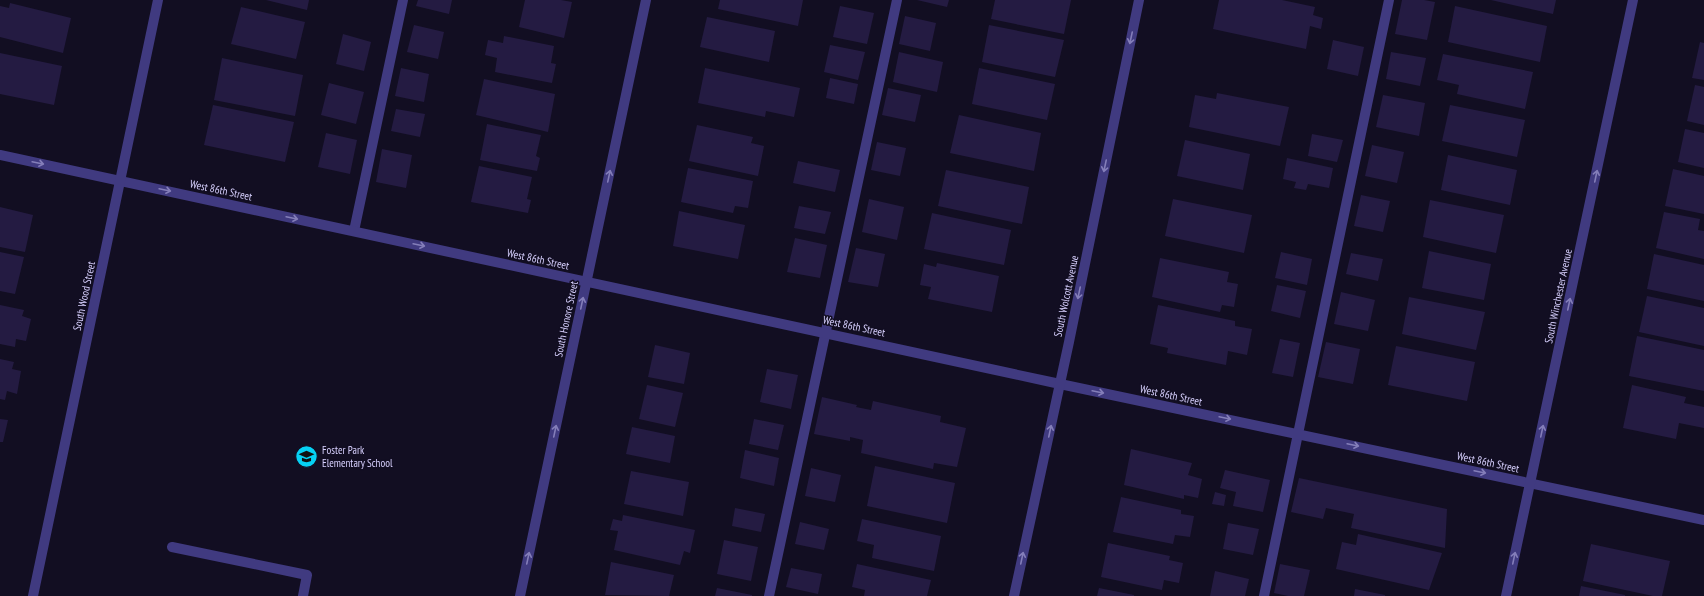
<svg xmlns="http://www.w3.org/2000/svg" width="1704" height="596" viewBox="0 0 1704 596" font-family="'PT Sans Narrow',sans-serif">
<rect width="100%" height="100%" fill="#120e22"/>
<g fill="#241b42">
<polygon points="266,0 309,0 307,10"/>
<polygon points="418,0 452,0 449,14 416,6"/>
<polygon points="525,0 561,0 572,2 564,38 519,27"/>
<polygon points="720,0 803,0 798,26 718,9"/>
<polygon points="917,0 949,0 947,7"/>
<polygon points="995,0 1071,0 1064,34 991,19"/>
<polygon points="1219,0 1282,0 1315,7 1313,15 1323,18 1321,29 1310,26 1306,49 1213,29"/>
<polygon points="1402,0 1424,0 1435,2 1427,40 1395,34"/>
<polygon points="1491,0 1556,0 1553,14"/>
<polygon points="10,3 71,18 63,53 0,37 0,6 9,8"/>
<polygon points="840,6 874,13 867,44 833,37"/>
<polygon points="1455,6 1547,26 1540,62 1448,42"/>
<polygon points="241,7 305,22 296,59 231,44"/>
<polygon points="905,16 936,23 930,51 899,44"/>
<polygon points="707,17 775,31 769,62 700,47"/>
<polygon points="414,25 444,32 438,59 407,52"/>
<polygon points="989,25 1064,40 1055,77 982,62"/>
<polygon points="343,34 371,42 364,71 336,64"/>
<polygon points="504,36 554,46 551,63 556,64 552,83 495,72 497,58 485,55 488,40 503,43"/>
<polygon points="1333,40 1364,47 1358,76 1327,69"/>
<polygon points="1700,42 1704,43 1704,80 1692,78"/>
<polygon points="830,45 865,52 858,80 824,72"/>
<polygon points="899,52 943,62 937,92 893,82"/>
<polygon points="1391,52 1426,58 1420,86 1386,79"/>
<polygon points="0,53 62,66 54,105 0,94"/>
<polygon points="1443,54 1533,72 1525,109 1457,94 1459,85 1437,80"/>
<polygon points="222,58 303,75 295,116 214,100"/>
<polygon points="401,68 429,74 424,102 395,96"/>
<polygon points="705,68 800,88 794,117 766,111 765,117 698,103"/>
<polygon points="979,68 1055,84 1047,120 972,104"/>
<polygon points="830,78 858,84 854,104 826,98"/>
<polygon points="484,79 555,94 548,132 476,115"/>
<polygon points="329,83 364,92 356,124 321,115"/>
<polygon points="1695,85 1704,87 1704,125 1687,121"/>
<polygon points="888,88 921,95 915,122 882,115"/>
<polygon points="1217,93 1289,107 1280,146 1189,127 1195,95 1216,99"/>
<polygon points="1383,95 1425,103 1419,136 1376,127"/>
<polygon points="213,105 294,122 285,162 204,145"/>
<polygon points="1450,105 1525,120 1517,157 1442,141"/>
<polygon points="396,109 425,114 420,137 391,131"/>
<polygon points="959,115 1041,133 1034,171 950,153"/>
<polygon points="487,124 541,135 536,156 540,158 537,171 480,160"/>
<polygon points="697,125 753,137 751,143 764,146 758,176 689,161"/>
<polygon points="1685,129 1704,133 1704,168 1678,162"/>
<polygon points="326,133 357,140 350,174 318,167"/>
<polygon points="1312,134 1343,140 1337,162 1308,156"/>
<polygon points="1185,140 1250,154 1243,190 1177,176"/>
<polygon points="877,142 906,148 900,176 871,170"/>
<polygon points="1372,145 1404,152 1397,183 1365,176"/>
<polygon points="382,149 412,155 406,188 376,182"/>
<polygon points="1448,155 1517,170 1510,205 1441,190"/>
<polygon points="1287,158 1333,168 1329,188 1308,184 1306,190 1294,188 1296,182 1283,179"/>
<polygon points="798,161 840,170 835,192 793,183"/>
<polygon points="479,166 532,177 527,199 531,200 528,213 471,202"/>
<polygon points="688,168 753,181 748,208 735,206 733,213 681,202"/>
<polygon points="1673,169 1704,176 1704,214 1665,206"/>
<polygon points="946,170 1029,187 1022,224 938,206"/>
<polygon points="1361,195 1390,201 1383,232 1354,226"/>
<polygon points="869,199 904,207 897,240 862,232"/>
<polygon points="1173,199 1252,215 1244,253 1165,236"/>
<polygon points="1430,200 1504,215 1496,253 1423,237"/>
<polygon points="799,206 831,212 825,234 794,228"/>
<polygon points="0,207 33,215 25,252 0,247"/>
<polygon points="679,211 745,225 738,259 673,246"/>
<polygon points="1664,212 1700,219 1698,230 1704,231 1704,259 1656,248"/>
<polygon points="932,213 1011,230 1004,265 924,249"/>
<polygon points="795,238 827,245 820,278 787,272"/>
<polygon points="856,248 885,254 878,287 848,282"/>
<polygon points="1429,251 1491,264 1484,300 1422,288"/>
<polygon points="0,252 24,257 15,294 0,291"/>
<polygon points="1281,252 1312,259 1307,285 1275,278"/>
<polygon points="1351,253 1383,259 1378,281 1346,274"/>
<polygon points="1654,254 1704,265 1704,301 1647,289"/>
<polygon points="1160,258 1229,272 1227,282 1238,284 1234,307 1222,305 1220,312 1152,297"/>
<polygon points="937,263 999,276 992,312 928,299 931,287 920,285 924,264 936,267"/>
<polygon points="1277,285 1306,291 1300,318 1271,311"/>
<polygon points="1341,292 1375,300 1368,331 1334,324"/>
<polygon points="1647,296 1704,308 1704,346 1639,332"/>
<polygon points="1409,297 1485,312 1476,350 1402,334"/>
<polygon points="0,305 24,310 22,316 31,319 26,341 16,339 15,347 0,344"/>
<polygon points="1158,305 1235,321 1235,326 1252,329 1247,355 1228,351 1226,365 1167,353 1168,348 1150,344"/>
<polygon points="1637,336 1704,350 1704,391 1629,376"/>
<polygon points="1280,339 1300,343 1293,377 1272,373"/>
<polygon points="1326,342 1360,349 1353,384 1318,377"/>
<polygon points="655,345 690,353 684,384 648,377"/>
<polygon points="1396,346 1475,362 1467,401 1388,385"/>
<polygon points="0,359 14,362 12,369 21,371 17,394 7,391 5,400 0,399"/>
<polygon points="767,369 798,375 791,409 760,402"/>
<polygon points="647,385 683,393 675,427 639,419"/>
<polygon points="1632,385 1686,397 1684,403 1704,407 1704,428 1679,423 1676,439 1623,428"/>
<polygon points="822,397 857,405 856,407 871,410 873,401 941,416 940,422 966,428 957,467 934,463 933,469 861,453 863,440 850,437 850,441 814,434"/>
<polygon points="0,419 8,420 3,442 0,442"/>
<polygon points="754,419 784,425 778,450 749,444"/>
<polygon points="632,427 675,436 670,463 626,454"/>
<polygon points="1131,449 1192,463 1188,475 1202,479 1198,498 1184,495 1184,499 1124,485"/>
<polygon points="745,450 779,458 774,486 740,478"/>
<polygon points="875,466 955,483 947,523 867,506"/>
<polygon points="811,468 841,475 835,502 805,496"/>
<polygon points="1225,470 1270,480 1263,512 1233,506 1236,492 1220,488"/>
<polygon points="631,471 689,482 683,516 624,504"/>
<polygon points="1299,478 1447,509 1445,548 1351,528 1354,514 1326,508 1323,519 1291,512"/>
<polygon points="1215,492 1226,495 1224,506 1212,504"/>
<polygon points="1121,497 1181,510 1181,514 1194,516 1190,537 1175,535 1173,544 1113,532"/>
<polygon points="735,508 765,514 761,532 732,526"/>
<polygon points="623,515 695,530 690,553 684,551 680,565 614,550 618,531 610,530 613,519 622,521"/>
<polygon points="862,519 941,536 934,571 872,558 874,545 857,541"/>
<polygon points="800,522 829,529 824,550 795,544"/>
<polygon points="1228,523 1259,529 1253,555 1223,549"/>
<polygon points="1358,534 1442,553 1429,590 1336,569 1342,542 1356,545"/>
<polygon points="724,540 758,547 751,581 717,574"/>
<polygon points="1108,543 1170,556 1169,560 1183,563 1179,583 1164,580 1162,590 1101,577"/>
<polygon points="1591,544 1670,561 1662,596 1653,596 1583,581"/>
<polygon points="611,562 674,575 669,596 605,595"/>
<polygon points="857,564 931,580 927,596 864,596 865,590 852,587"/>
<polygon points="1280,564 1310,570 1304,596 1288,596 1274,593"/>
<polygon points="791,568 822,574 818,594 786,587"/>
<polygon points="1215,571 1249,579 1245,596 1210,596"/>
<polygon points="1581,586 1625,595 1625,596 1579,596"/>
<polygon points="717,588 752,595 752,596 715,596"/>
<polygon points="1099,588 1134,595 1134,596 1097,596"/>
<polygon points="1355,589 1385,595 1385,596 1354,596"/>
</g>
<g fill="none" stroke-linecap="round" stroke-linejoin="round">
<g stroke="#403a80" stroke-width="10">
<polyline points="354,231 403,0"/>
<polyline points="172,547 307,575 303,596"/>
<polyline points="769,596 897,0"/>
<polyline points="1264,596 1389,0"/>
</g>
<g stroke="#403a80" stroke-width="10">
<polyline points="0,155 1060,384 1704,520"/>
<polyline points="33,596 158,0"/>
<polyline points="520,596 646,0"/>
<polyline points="1014,596 1069,342 1139,0"/>
<polyline points="1506,596 1633,0"/>
</g>
</g>
<defs><path id="oneway-shaft" d="M-6 0H5M1.5-3L5.5 0L1.5 3" fill="none" stroke-width="1.6" stroke-linecap="round" stroke-linejoin="round"/></defs>
<g stroke="#847eb9">
<use href="#oneway-shaft" transform="translate(1131 38) rotate(102)"/>
<use href="#oneway-shaft" transform="translate(38 163) rotate(12)"/>
<use href="#oneway-shaft" transform="translate(1105 166) rotate(102)"/>
<use href="#oneway-shaft" transform="translate(609 176) rotate(-78)"/>
<use href="#oneway-shaft" transform="translate(1596 176) rotate(-78)"/>
<use href="#oneway-shaft" transform="translate(165 190) rotate(12)"/>
<use href="#oneway-shaft" transform="translate(292 218) rotate(12)"/>
<use href="#oneway-shaft" transform="translate(419 245) rotate(12)"/>
<use href="#oneway-shaft" transform="translate(1079 293) rotate(102)"/>
<use href="#oneway-shaft" transform="translate(582 303) rotate(-78)"/>
<use href="#oneway-shaft" transform="translate(1569 304) rotate(-78)"/>
<use href="#oneway-shaft" transform="translate(1098 392) rotate(12)"/>
<use href="#oneway-shaft" transform="translate(1225 418) rotate(12)"/>
<use href="#oneway-shaft" transform="translate(555 431) rotate(-78)"/>
<use href="#oneway-shaft" transform="translate(1050 431) rotate(-78)"/>
<use href="#oneway-shaft" transform="translate(1542 431) rotate(-78)"/>
<use href="#oneway-shaft" transform="translate(1353 445) rotate(12)"/>
<use href="#oneway-shaft" transform="translate(1480 472) rotate(12)"/>
<use href="#oneway-shaft" transform="translate(528 558) rotate(-78)"/>
<use href="#oneway-shaft" transform="translate(1022 558) rotate(-78)"/>
<use href="#oneway-shaft" transform="translate(1514 558) rotate(-78)"/>
</g>
<defs>
<symbol id="school-disc" viewBox="-11 -11 22 22"><circle r="9.5" fill="#06d1f4" stroke="#120e22"/><path d="M0-5L7-2L0 1L-7-2ZM-4 1L0 2.5L4 1V4Q0 6-4 4Z" fill="#111"/></symbol>
</defs>
<g fill-rule="evenodd">
<use href="#school-disc" x="294" y="444" width="25" height="25"/>
</g>
<g text-anchor="middle" dominant-baseline="central" stroke-width="3" stroke-linejoin="round" paint-order="stroke">
<g font-size="11" fill="#d7d0fe" stroke="#120e22">
<text transform="translate(221 190) rotate(12)">West 86th Street</text>
<text transform="translate(538 259) rotate(12)">West 86th Street</text>
<text transform="translate(84 296) rotate(-78)">South Wood Street</text>
<text transform="translate(1066 296) rotate(-78)">South Wolcott Avenue</text>
<text transform="translate(1558 296) rotate(-78)">South Winchester Avenue</text>
<text transform="translate(566 319) rotate(-78)">South Honore Street</text>
<text transform="translate(854 326) rotate(12)">West 86th Street</text>
<text transform="translate(1171 395) rotate(12)">West 86th Street</text>
<text transform="translate(1488 462) rotate(12)">West 86th Street</text>
</g>
<g font-size="11" fill="#d7d0fe" stroke="#120e22" text-anchor="start">
<text x="322" y="450">Foster Park<tspan x="322" dy="13">Elementary School</tspan></text>
</g>
</g>
</svg>
